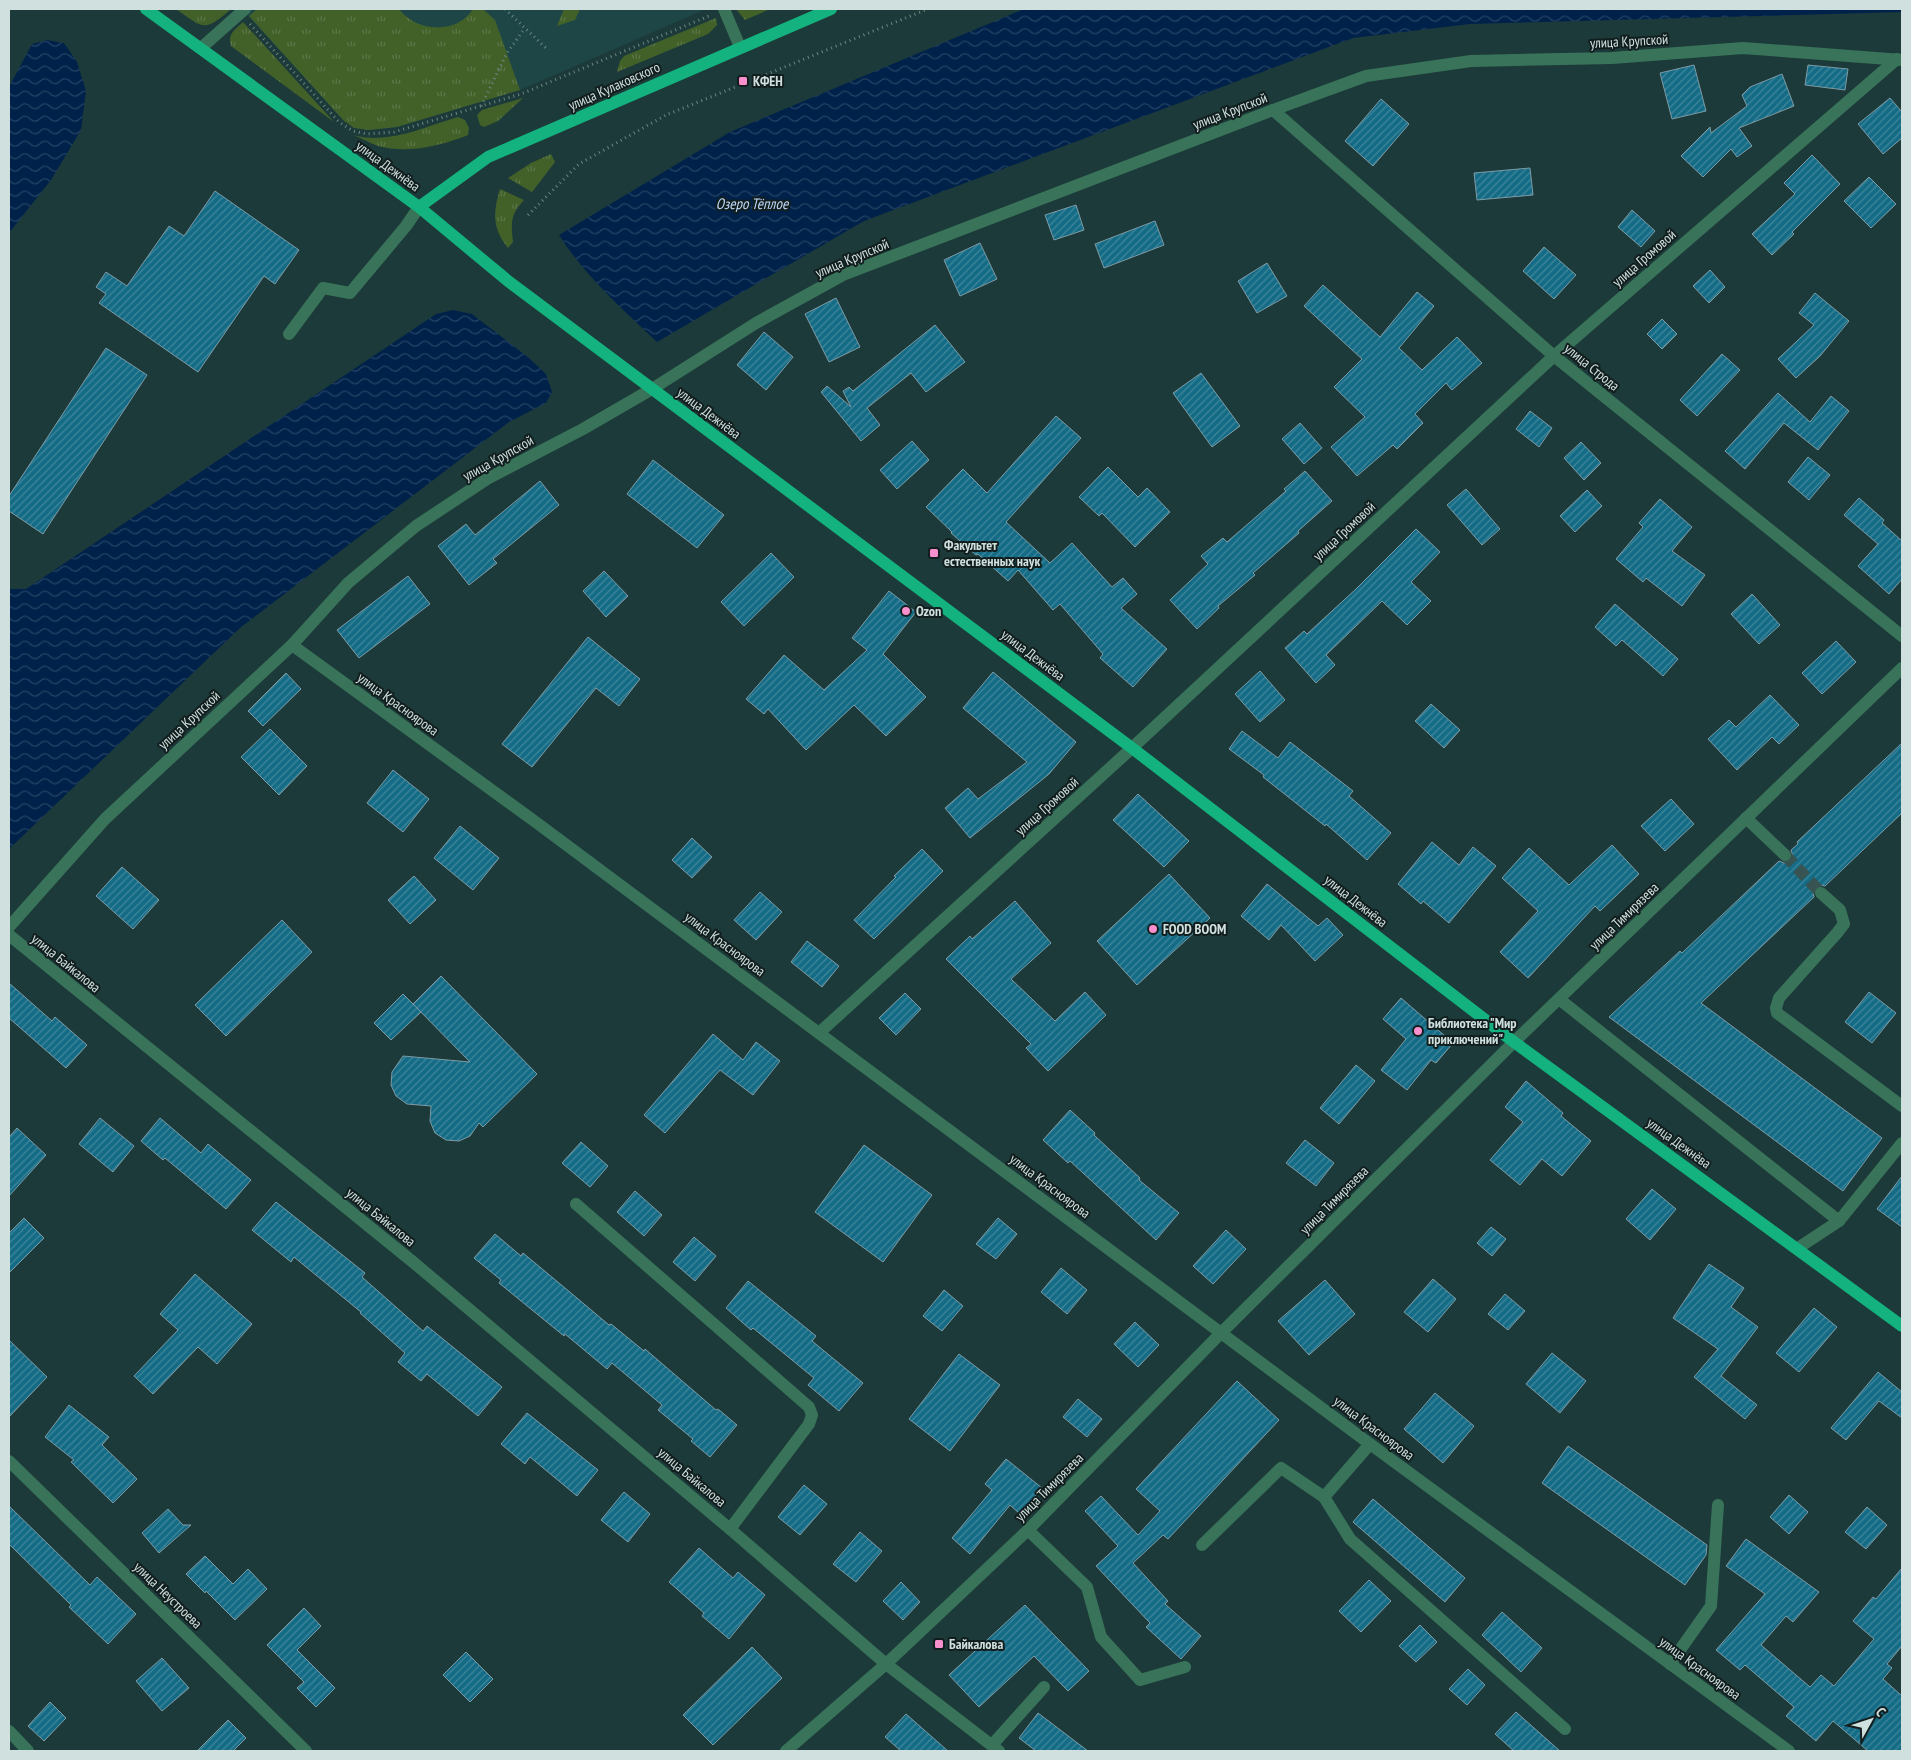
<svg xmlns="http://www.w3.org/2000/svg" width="1911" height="1760" viewBox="0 0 1911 1760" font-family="'PT Sans Narrow',sans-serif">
<defs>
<pattern id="grass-tufts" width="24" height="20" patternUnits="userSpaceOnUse" patternTransform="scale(1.25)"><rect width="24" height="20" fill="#426129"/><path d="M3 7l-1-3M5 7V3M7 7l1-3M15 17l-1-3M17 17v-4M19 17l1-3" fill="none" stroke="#5c7748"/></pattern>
<pattern id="water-waves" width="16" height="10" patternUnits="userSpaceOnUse" patternTransform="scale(1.25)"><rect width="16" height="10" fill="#00224a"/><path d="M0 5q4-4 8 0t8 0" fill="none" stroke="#244264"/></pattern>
<pattern id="building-hatch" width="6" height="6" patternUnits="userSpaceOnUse" patternTransform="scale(1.25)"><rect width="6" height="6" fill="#146b85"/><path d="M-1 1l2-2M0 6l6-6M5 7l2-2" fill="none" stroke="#40879b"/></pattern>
</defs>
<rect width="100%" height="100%" fill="#1c3a39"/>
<polygon fill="#1e4646" points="242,9 706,9 520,90 397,127 369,130 354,128 344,121"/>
<g fill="url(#grass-tufts)">
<path d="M176 9H231C204 33 203 28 176 9Z"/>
<path d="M257 9H399C416 32 457 35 473 9H483L495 20 520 90 397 127 369 130 354 128 344 121 249 16Z"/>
<polygon points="564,9 580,9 575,20 557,26"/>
<polygon points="736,9 770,9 745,20"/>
<polygon points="716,18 717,25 708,34 617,72 620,61 624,56"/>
<path d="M243 22 334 122 231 46C227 34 235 30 243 22Z"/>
<polygon points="523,98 498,121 484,127 480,125 477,115 482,110"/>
<path d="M458 117 465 120 469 128 468 135C441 146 407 154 378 146 370 143 361 138 353 135 388 145 424 127 458 117Z"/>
<polygon points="551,154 555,162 532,192 508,178 531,163"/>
<path d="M500 189 524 200C510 215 511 223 513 242L508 248C492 228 493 212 500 189Z"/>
</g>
<g fill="url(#water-waves)">
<path d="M1024 9H1902V12L1470 24 1353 38 864 221 657 342C622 309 585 276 559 235L730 132Z"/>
<polygon points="47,40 64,43 77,62 86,91 81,130 51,180 9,233 9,87 32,44"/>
<polygon points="453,310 472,314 529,358 546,374 552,392 546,403 509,422 240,628 9,849 9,589 26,589 436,314"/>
</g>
<g fill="url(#building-hatch)" stroke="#7e9ba6">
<polygon points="1694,65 1706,111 1672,119 1660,73"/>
<polygon points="1808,65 1848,69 1845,90 1805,85"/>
<polygon points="1782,74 1794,106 1739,128 1752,146 1737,157 1731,149 1703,177 1681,156 1710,127 1711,133 1747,106 1742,95 1750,87"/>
<polygon points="1890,98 1902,112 1902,138 1883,154 1858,124"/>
<polygon points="1381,99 1409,124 1373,166 1345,141"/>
<polygon points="1812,155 1840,184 1792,232 1794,234 1772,255 1752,234 1795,194 1784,183"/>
<polygon points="1530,168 1533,195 1477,200 1474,173"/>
<polygon points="1869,177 1896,204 1871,228 1844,201"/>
<polygon points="215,191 299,250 275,284 264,276 198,372 99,303 106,294 96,287 106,272 127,286 169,226 184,236"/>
<polygon points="1076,205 1084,230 1054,240 1045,215"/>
<polygon points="1632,210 1655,231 1641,247 1618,227"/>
<polygon points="1155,221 1164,245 1104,268 1095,244"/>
<polygon points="980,243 997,279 960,296 944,260"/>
<polygon points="1544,247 1576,275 1554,299 1523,271"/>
<polygon points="1267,263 1287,296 1257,313 1238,281"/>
<polygon points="1710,270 1725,287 1709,303 1693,286"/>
<polygon points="1323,285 1380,337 1417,292 1434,306 1399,348 1422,370 1457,337 1482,363 1452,390 1446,383 1415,414 1423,423 1397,449 1393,445 1357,476 1331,447 1365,417 1334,387 1362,359 1304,306"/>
<polygon points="1815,293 1849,321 1820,356 1796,378 1778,359 1814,325 1799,313"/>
<polygon points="836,298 860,347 829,362 805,314"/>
<polygon points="1662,319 1677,334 1662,349 1647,334"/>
<polygon points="935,325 965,362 926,392 911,373 867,408 880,425 861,441 821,392 827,386 851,407 843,391 849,387 853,391"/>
<polygon points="764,332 793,357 766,390 737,365"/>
<polygon points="106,348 147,375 43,534 9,511 9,496"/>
<polygon points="1722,354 1740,370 1697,416 1680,400"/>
<polygon points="1201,373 1240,426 1212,447 1173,393"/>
<polygon points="1778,393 1810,422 1831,396 1849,411 1818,450 1784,423 1745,469 1725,451"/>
<polygon points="1530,411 1552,428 1539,447 1516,429"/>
<polygon points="1056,416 1081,438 1006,522 1050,563 1072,543 1112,587 1123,578 1137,594 1121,608 1167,649 1133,687 1100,658 1103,654 1060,604 1053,610 1018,570 1008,581 978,554 976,555 951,533 952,532 926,507 963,469 987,493"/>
<polygon points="1300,423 1322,448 1304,464 1282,439"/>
<polygon points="912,441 929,460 897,489 880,470"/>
<polygon points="1581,442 1601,463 1584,480 1564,458"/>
<polygon points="1808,457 1830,475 1809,500 1788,482"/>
<polygon points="653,460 724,515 697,548 627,494"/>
<polygon points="1108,467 1138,497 1147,488 1170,512 1135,547 1102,513 1099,516 1079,497"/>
<polygon points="1305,471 1332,501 1298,531 1299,533 1253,573 1255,575 1218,606 1219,608 1197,629 1170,600 1208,564 1201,556 1223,538 1227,542 1286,491 1284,489"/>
<polygon points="540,481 559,505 493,559 497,563 469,585 438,546 466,524 475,535"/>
<polygon points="1466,489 1500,529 1482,545 1447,505"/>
<polygon points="1587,490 1602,506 1575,532 1560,516"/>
<polygon points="1859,498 1884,520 1882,523 1902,541 1902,579 1889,594 1858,566 1878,544 1844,515"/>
<polygon points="1660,499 1692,527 1672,551 1705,575 1682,606 1646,578 1643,582 1616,559 1643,527 1639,523"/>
<polygon points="1416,529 1440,552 1411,582 1431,601 1407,625 1382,601 1326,655 1335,665 1316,683 1285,648 1304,631 1307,634 1356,589"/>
<polygon points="771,553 794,577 744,626 721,602"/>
<polygon points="604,571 628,596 606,617 583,591"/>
<polygon points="408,576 430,604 359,658 337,630"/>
<polygon points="889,591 916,612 883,654 926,697 886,736 854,705 806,750 768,709 764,714 746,699 784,655 824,690 867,650 852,638"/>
<polygon points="1752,594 1780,625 1759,644 1731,614"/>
<polygon points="1615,604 1678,659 1663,676 1622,640 1616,646 1595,627"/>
<polygon points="588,637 640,679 619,706 596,688 532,767 502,744"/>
<polygon points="1836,641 1856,662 1822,694 1802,673"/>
<polygon points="1260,671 1285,700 1260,722 1235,694"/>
<polygon points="993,672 1076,742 1049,774 970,838 945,808 968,788 978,799 1027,762 963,708"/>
<polygon points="286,673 301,689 263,726 248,711"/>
<polygon points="1770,695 1799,725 1779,744 1772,737 1737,770 1708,739 1729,720 1736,727"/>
<polygon points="1431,704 1460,730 1444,748 1415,721"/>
<polygon points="270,729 307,766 279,795 241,757"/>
<polygon points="1242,731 1278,758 1290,742 1353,791 1349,796 1391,833 1367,860 1326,824 1325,826 1263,777 1264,775 1229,749"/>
<polygon points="1902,743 1902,813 1825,886 1819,885 1815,887 1813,892 1814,897 1701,1003 1882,1138 1843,1191 1609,1017 1680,951 1682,953 1779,861 1784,863 1791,861 1793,856 1791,850 1798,844 1797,842"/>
<polygon points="393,770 429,799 403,832 367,803"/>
<polygon points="1138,794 1189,841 1164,867 1113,820"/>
<polygon points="1671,799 1694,824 1665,851 1641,826"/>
<polygon points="460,826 499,858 473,890 434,858"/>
<polygon points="692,838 712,857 692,878 672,860"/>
<polygon points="1432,842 1459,865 1473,847 1496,866 1449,923 1423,901 1421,904 1398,884"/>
<polygon points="1612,845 1639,874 1600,911 1595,906 1528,978 1500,952 1538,911 1502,878 1529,848 1569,885"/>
<polygon points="922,849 943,871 874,939 854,920 896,877 894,876"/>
<polygon points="122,867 159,900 133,929 96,896"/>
<polygon points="1169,874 1210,918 1137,985 1097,941"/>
<polygon points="414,876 436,900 410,924 388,900"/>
<polygon points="1267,884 1318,926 1327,918 1343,935 1315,961 1281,925 1269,940 1241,916"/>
<polygon points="760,892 782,912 756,940 734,920"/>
<polygon points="1015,901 1051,943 1011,979 1055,1021 1085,992 1106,1015 1048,1071 1026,1048 1031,1044 946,959 970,936 972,939"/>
<polygon points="282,920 312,952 226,1036 195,1005"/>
<polygon points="807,941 839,966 822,987 791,962"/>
<polygon points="441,976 537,1074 483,1127 479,1123 470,1136 459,1141 446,1140 435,1133 430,1121 431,1106 407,1104 396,1096 391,1085 392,1072 403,1056 470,1062 413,1004"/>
<polygon points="9,983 52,1021 55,1017 87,1045 66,1068 9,1018"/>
<polygon points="1869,992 1896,1013 1872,1043 1845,1022"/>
<polygon points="905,993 921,1009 896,1035 879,1018"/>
<polygon points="403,994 421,1012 391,1040 374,1023"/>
<polygon points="1401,998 1453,1043 1436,1063 1431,1060 1407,1090 1381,1070 1406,1039 1383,1019"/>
<polygon points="713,1034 743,1060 756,1042 780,1061 753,1095 720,1070 665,1133 644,1115"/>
<polygon points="1356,1065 1375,1081 1339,1124 1320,1108"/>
<polygon points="1526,1081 1563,1113 1561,1116 1591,1141 1562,1176 1542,1159 1520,1185 1490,1160 1523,1122 1505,1107"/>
<polygon points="1070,1110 1095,1133 1094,1135 1140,1178 1139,1180 1179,1213 1156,1240 1070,1161 1068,1163 1043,1140"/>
<polygon points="100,1118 134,1146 113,1172 79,1144"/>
<polygon points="160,1118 201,1153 208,1144 251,1180 226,1209 165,1158 163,1160 141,1141"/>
<polygon points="17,1128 46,1155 9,1196 9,1137"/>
<polygon points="1305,1140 1334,1163 1316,1186 1286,1163"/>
<polygon points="581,1142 608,1166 590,1187 562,1163"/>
<polygon points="864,1145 932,1195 883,1262 815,1212"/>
<polygon points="1902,1176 1902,1227 1877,1209"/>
<polygon points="1652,1189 1676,1209 1650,1240 1626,1219"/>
<polygon points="635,1191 662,1215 644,1236 617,1212"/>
<polygon points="276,1202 365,1273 362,1277 423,1331 427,1326 502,1387 478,1416 427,1374 421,1381 398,1362 405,1353 360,1313 361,1312 294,1257 291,1262 252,1230"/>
<polygon points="24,1218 44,1238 9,1273 9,1233"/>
<polygon points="998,1218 1017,1234 996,1259 976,1244"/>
<polygon points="1491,1227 1506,1239 1492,1256 1477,1243"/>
<polygon points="1226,1230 1246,1249 1213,1284 1193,1266"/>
<polygon points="495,1234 521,1256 523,1253 571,1293 609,1325 611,1324 644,1351 645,1349 716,1410 718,1409 737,1425 710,1457 691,1441 693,1439 658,1410 662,1405 612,1363 607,1369 565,1334 564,1336 499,1283 501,1280 474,1258"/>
<polygon points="694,1237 716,1256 695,1281 673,1262"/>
<polygon points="1709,1264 1744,1288 1731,1307 1758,1327 1721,1376 1757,1405 1745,1419 1694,1377 1718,1349 1673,1318"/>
<polygon points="1061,1268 1087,1290 1067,1314 1041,1292"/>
<polygon points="195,1274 252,1324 217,1364 198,1347 153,1394 134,1376 178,1330 160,1314"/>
<polygon points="1433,1279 1456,1299 1428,1332 1404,1312"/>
<polygon points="1325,1280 1355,1314 1309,1355 1278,1321"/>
<polygon points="748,1281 816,1336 812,1341 863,1383 839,1411 808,1385 814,1378 753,1328 751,1330 726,1308"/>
<polygon points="944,1290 963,1306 942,1331 923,1316"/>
<polygon points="1505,1294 1525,1311 1508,1330 1488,1314"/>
<polygon points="1814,1308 1837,1327 1799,1372 1776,1353"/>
<polygon points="1135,1322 1159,1345 1138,1367 1114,1344"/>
<polygon points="9,1340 47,1377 9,1417"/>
<polygon points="1552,1353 1586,1381 1560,1413 1526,1384"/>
<polygon points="959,1354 1000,1385 950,1451 909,1419"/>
<polygon points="1878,1372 1902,1392 1902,1418 1879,1401 1846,1440 1831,1428"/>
<polygon points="1237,1381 1279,1420 1168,1539 1163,1535 1133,1563 1168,1601 1165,1604 1201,1636 1181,1659 1146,1627 1150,1623 1096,1566 1118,1546 1085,1511 1101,1496 1138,1535 1160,1511 1136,1489"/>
<polygon points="1435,1393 1474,1426 1443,1463 1404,1429"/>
<polygon points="1078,1399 1102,1419 1087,1437 1063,1417"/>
<polygon points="69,1405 109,1437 102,1445 137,1479 113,1503 71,1462 74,1460 45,1437"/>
<polygon points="527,1413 598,1470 577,1496 530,1457 525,1464 501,1444"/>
<polygon points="1568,1446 1707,1545 1706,1555 1685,1585 1542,1483"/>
<polygon points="1006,1459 1042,1488 1020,1514 1010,1505 970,1554 952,1538 992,1490 985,1484"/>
<polygon points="804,1485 827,1504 800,1535 778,1517"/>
<polygon points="624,1492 650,1514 628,1542 601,1520"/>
<polygon points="1789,1495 1808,1512 1789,1534 1770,1517"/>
<polygon points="1373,1499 1465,1578 1445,1602 1353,1522"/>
<polygon points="9,1506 90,1585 97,1577 136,1614 108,1644 69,1607 71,1605 9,1544"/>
<polygon points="1867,1507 1887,1525 1866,1549 1845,1532"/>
<polygon points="168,1509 183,1525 191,1525 159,1553 142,1533"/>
<polygon points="860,1532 882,1551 856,1582 833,1564"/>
<polygon points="1746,1539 1819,1592 1793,1622 1786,1616 1761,1645 1810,1687 1821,1675 1834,1686 1874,1639 1853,1621 1873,1597 1876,1599 1902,1568 1902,1646 1887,1664 1892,1668 1883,1679 1902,1696 1902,1751 1868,1751 1833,1721 1816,1741 1786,1716 1794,1707 1745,1665 1740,1670 1716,1650 1765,1594 1726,1566"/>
<polygon points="699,1548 733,1578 738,1572 765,1595 729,1639 702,1616 704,1613 669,1582"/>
<polygon points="205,1556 233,1584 248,1569 267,1589 235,1620 206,1591 205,1593 186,1574"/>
<polygon points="1369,1580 1391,1601 1361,1632 1339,1611"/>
<polygon points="901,1582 920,1602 903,1620 883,1601"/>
<polygon points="1025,1605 1089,1671 1068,1691 1034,1656 979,1707 949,1675"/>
<polygon points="304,1608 321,1626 297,1650 335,1688 316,1707 297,1688 304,1682 267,1645"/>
<polygon points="1502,1612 1542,1648 1521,1672 1482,1635"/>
<polygon points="1420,1625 1437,1642 1416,1662 1399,1646"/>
<polygon points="752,1647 782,1678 713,1745 683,1715"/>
<polygon points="466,1652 493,1679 470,1702 443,1675"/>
<polygon points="162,1658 189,1688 162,1711 136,1681"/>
<polygon points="1468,1669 1485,1685 1467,1705 1449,1689"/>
<polygon points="50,1702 66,1718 44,1741 28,1726"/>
<polygon points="1516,1712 1560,1751 1514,1751 1495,1734"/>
<polygon points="1038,1713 1088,1751 1036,1751 1019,1738"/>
<polygon points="906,1714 948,1751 901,1751 885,1737"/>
<polygon points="228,1720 246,1738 233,1751 197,1751"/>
</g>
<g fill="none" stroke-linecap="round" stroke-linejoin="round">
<polyline stroke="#375352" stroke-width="12" stroke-dasharray="12 6" stroke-linecap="butt" points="1785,855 1821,893"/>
<g stroke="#6d8584" stroke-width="3" stroke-dasharray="1 4" stroke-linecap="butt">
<polyline points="505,9 547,49"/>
<polyline points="250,24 339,122 353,131 367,134 394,132 521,94 709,16"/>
<polyline points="481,106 507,53 525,28"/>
<polyline points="528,215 579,164 666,115 928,9"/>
</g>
<g stroke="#39745a" stroke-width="12">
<polyline points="724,9 740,47"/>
<polyline points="201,48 245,9"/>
<polyline points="1273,110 1554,356 1902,636"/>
<polyline points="289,334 323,288 350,293 406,226 419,207"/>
<polyline points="292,645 537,823 1370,1444 1789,1751"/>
<polyline points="1746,818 1785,855"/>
<polyline points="1821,893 1840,910 1844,924 1837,933 1779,998 1776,1008 1777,1013 1902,1106"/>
<polyline points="9,927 105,819 292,645 348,583 416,526 487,479 583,429 652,389 756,323 843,275 1273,110 1366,76 1471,61 1612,58 1743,48 1902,60"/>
<polyline points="9,935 413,1262 730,1529 886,1664 999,1751"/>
<polyline points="1559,999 1839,1221"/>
<polyline points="819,1033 1132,748 1554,356 1897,59"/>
<polyline points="576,1204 809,1407 812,1415 809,1424 730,1529"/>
<polyline points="1798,1248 1839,1221 1902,1143"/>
<polyline points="1370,1444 1324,1497 1350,1539 1565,1729"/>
<polyline points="9,1461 306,1751"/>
<polyline points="1028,1530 1087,1587 1101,1637 1140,1680 1185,1667"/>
<polyline points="1202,1545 1281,1468 1324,1497"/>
<polyline points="1670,1664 1711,1606 1718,1505"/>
<polyline points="9,1731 28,1751"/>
<polyline points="992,1745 1044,1687"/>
<polyline points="786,1751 886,1664 1028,1530 1221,1333 1514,1042 1902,668"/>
</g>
<g stroke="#13b27e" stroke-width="12">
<polyline points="146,9 419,207 508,281 1132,748 1514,1042 1902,1326"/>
<polyline points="419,207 488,157 831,9"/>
</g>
</g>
<g fill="#f890cd" stroke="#121e1e" stroke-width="2">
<rect x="738" y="76" width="10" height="10" rx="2.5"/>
<rect x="929" y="548" width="10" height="10" rx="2.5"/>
<circle cx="906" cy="611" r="5"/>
<circle cx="1153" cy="929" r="5"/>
<circle cx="1418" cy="1031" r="5"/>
<rect x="934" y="1639" width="10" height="10" rx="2.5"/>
</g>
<g text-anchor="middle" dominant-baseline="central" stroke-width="4" stroke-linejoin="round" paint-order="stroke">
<g font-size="14" fill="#cfe0df" stroke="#121e1e">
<text transform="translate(1629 41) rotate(-3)">улица Крупской</text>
<text transform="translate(614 86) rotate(-24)">улица Кулаковского</text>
<text transform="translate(1230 111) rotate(-21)">улица Крупской</text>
<text transform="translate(388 166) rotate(36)">улица Дежнёва</text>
<text transform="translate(852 258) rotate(-23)">улица Крупской</text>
<text transform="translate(1644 258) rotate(-41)">улица Громовой</text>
<text transform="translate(1592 367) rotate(39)">улица Строда</text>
<text transform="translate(709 413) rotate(37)">улица Дежнёва</text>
<text transform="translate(498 458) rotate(-29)">улица Крупской</text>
<text transform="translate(1344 531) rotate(-43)">улица Громовой</text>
<text transform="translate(1033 655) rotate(37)">улица Дежнёва</text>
<text transform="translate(398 704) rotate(36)">улица Красноярова</text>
<text transform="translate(189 720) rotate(-43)">улица Крупской</text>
<text transform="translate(1047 806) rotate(-42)">улица Громовой</text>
<text transform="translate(1356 901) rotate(38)">улица Дежнёва</text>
<text transform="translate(1624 916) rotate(-44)">улица Тимирязева</text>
<text transform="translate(725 944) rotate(37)">улица Красноярова</text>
<text transform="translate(66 963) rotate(39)">улица Байкалова</text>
<text transform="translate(1679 1143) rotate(36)">улица Дежнёва</text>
<text transform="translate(1050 1186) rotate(37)">улица Красноярова</text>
<text transform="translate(1334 1200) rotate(-45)">улица Тимирязева</text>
<text transform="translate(381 1217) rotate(39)">улица Байкалова</text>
<text transform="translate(1374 1428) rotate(37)">улица Красноярова</text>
<text transform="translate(692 1477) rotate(40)">улица Байкалова</text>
<text transform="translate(1049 1487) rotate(-45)">улица Тимирязева</text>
<text transform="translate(168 1595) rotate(44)">улица Неустроева</text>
<text transform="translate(1700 1668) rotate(36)">улица Красноярова</text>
</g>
<g font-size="14" font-weight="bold" fill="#cfe0df" stroke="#121e1e" text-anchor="start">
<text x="753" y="81">КФЕН</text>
<text x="944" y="545">Факультет<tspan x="944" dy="16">естественных наук</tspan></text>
<text x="916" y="611">Ozon</text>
<text x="1163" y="929">FOOD BOOM</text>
<text x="1428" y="1023">Библиотека "Мир<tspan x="1428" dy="16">приключений"</tspan></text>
<text x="949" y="1644">Байкалова</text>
</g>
<g font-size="15" font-style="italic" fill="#bdd8fa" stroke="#121e1e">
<text x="752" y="203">Озеро Тёплое</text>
</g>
</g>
<rect width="1911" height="1760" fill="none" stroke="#cfe0df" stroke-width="20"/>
<g transform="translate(1871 1720) rotate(50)" stroke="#121e1e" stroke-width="4" paint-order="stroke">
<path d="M0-4L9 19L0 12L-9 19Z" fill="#cfe0df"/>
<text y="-8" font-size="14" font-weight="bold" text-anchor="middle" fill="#cfe0df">С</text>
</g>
</svg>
